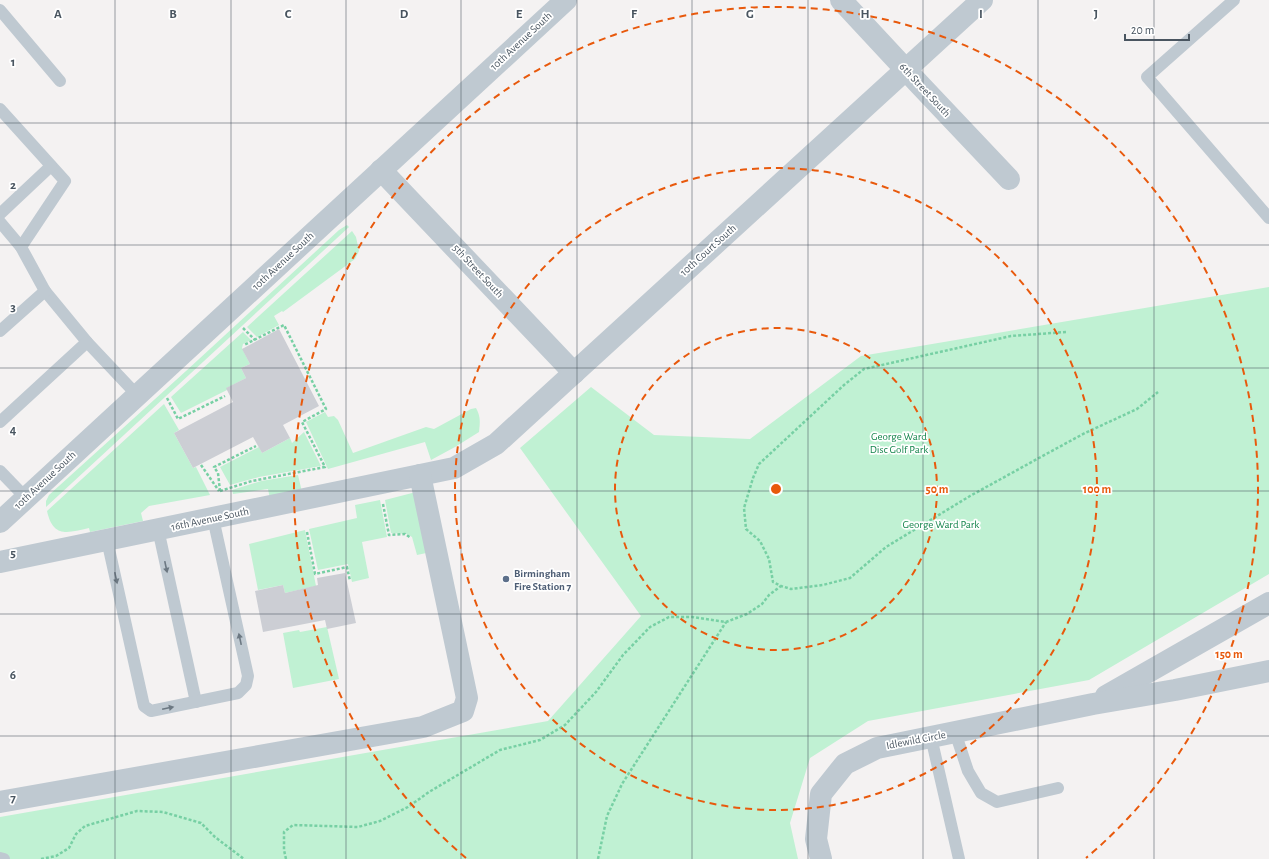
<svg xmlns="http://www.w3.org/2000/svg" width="1269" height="859" viewBox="0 0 1269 859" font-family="'Alegreya Sans',sans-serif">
<rect width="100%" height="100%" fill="#f4f2f2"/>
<g fill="#c0f1d3">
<polygon points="347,225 349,227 46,507 46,501 49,495 186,371 339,230"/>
<polygon points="352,231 356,237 359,251 355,259 283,312 282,311 274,316 279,325 257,337 247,327"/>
<polygon points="1269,287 1269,574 1089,680 868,721 810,758 790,823 798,859 0,859 0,817 548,721 641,616 520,448 591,387 654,435 750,439 861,356"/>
<polygon points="243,332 251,340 243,344 242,348 250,364 241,368 246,378 227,388 227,390 181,413 171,397"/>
<path d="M164 404 179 430 174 433 193 468 196 467 210 495 149 506 141 513 143 521 90 532 89 528C67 533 53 538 47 511Z"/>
<path d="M476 408C481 417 480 423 479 432L455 447 431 460 425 442 328 469 306 422 325 412 328 417 334 416 338 420 353 453 426 427 434 429 471 409Z"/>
<polygon points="304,432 321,466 259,477 230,485 220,467 259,447 262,453 290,438 292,443"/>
<polygon points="298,475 302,492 270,499 268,489 233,494 232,490 261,481"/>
<polygon points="416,492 431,552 417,555 412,537 407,534 391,533 385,500"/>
<polygon points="380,500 387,537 362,542 369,578 352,582 348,564 318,570 309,529 357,518 355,505"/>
<polygon points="305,530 316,586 285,593 283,585 258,590 249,544"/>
<polygon points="327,627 339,679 293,688 283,633 299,630 300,632"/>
</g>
<g fill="#ccced4">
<polygon points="279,329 319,406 283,425 290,438 262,453 253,437 193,468 174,433 233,402 226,388 246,378 241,368 250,364 242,349"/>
<polygon points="345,573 356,623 327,629 325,620 263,632 255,591 283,585 285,593 318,585 317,578"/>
</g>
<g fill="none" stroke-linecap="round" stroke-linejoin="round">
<g stroke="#77d0a4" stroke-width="2.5" stroke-dasharray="3 2" stroke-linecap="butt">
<polyline points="243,328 255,340"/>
<polyline points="1066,332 1011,336 864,369 844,385 759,464 753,478 744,508 746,529 760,541 769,559 773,582 781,586 791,589 823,585 850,578 886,547 970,496 1048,453 1085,433 1137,409 1158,392"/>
<polyline points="167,398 178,419 225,396"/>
<polyline points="201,465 219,491"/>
<polyline points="220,491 252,481 325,467 302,422 326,409 284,325 244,345"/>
<polyline points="220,491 218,473 214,467 256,446"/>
<polyline points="383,504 389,535 405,534 411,538"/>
<polyline points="307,532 315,574 347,567 350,581"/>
<polyline points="41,859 56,856 69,848 76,834 85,826 137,811 163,812 201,823 215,837 244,859"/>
<polyline points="286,859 284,850 284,832 293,825 358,827 380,821 408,807 429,792 500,750 540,740 565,725 596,692 623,655 650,627 669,617 692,617 726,622 747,614 762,604 769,595 781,586"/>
<polyline points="598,859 607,816 622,784 726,622"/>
</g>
<g stroke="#bfc9d1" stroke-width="12">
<polyline points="1234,0 1147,77 1269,218"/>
<polyline points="0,10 60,81"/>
<polyline points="0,109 65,181 21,247"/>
<polyline points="0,214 51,166"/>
<polyline points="0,222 21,247 45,291 87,342"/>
<polyline points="0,331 45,291"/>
<polyline points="0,422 87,342 137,395"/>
<polyline points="0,471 26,498"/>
<polyline points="158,529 196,702"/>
<polyline points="107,540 144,706 151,711 238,693 246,685 248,676 213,518"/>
<polyline points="955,732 968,771 981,793 997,802 1058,788"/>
<polyline points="931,737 959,859"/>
<polyline points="0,858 4,859"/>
</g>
<g stroke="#bfc9d1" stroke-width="22">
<polyline points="841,0 920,85 1009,179"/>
<polyline points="381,170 574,373"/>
<polyline points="0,562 454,468 496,444 982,0"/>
<polyline points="1106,696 1269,603"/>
<polyline points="0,802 423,727 463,711 467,698 420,475"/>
<polyline points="821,859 816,839 821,794 845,764 877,748 1093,704 1175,690 1269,671"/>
</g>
<polyline stroke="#bfc9d1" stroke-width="22" points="0,522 566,0"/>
</g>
<defs><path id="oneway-solid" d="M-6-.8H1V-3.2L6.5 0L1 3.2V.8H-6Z"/></defs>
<g fill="#6c7882">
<use href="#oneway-solid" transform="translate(166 567) rotate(78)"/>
<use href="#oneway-solid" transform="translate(116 578) rotate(78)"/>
<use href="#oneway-solid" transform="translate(240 639) rotate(-102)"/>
<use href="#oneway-solid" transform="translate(168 708) rotate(-12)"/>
</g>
<path fill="none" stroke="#495560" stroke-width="1" stroke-opacity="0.55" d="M115 0V859M231 0V859M346 0V859M461 0V859M577 0V859M692 0V859M808 0V859M923 0V859M1038 0V859M1154 0V859M0 123H1269M0 245H1269M0 368H1269M0 491H1269M0 614H1269M0 736H1269"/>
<g fill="none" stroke="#e8590c" stroke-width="2" stroke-dasharray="7 5">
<circle cx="776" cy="489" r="161"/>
<circle cx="776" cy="489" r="321"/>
<path d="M466 858A482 482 0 1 1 1086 858"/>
</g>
<circle fill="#5c6f8a" stroke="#fff" stroke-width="1.5" cx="506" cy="579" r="4"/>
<g text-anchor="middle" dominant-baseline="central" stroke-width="3.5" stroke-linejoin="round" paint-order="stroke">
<g font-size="11" fill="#495560" stroke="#fff">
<text transform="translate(521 41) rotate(-43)">10th Avenue South</text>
<text transform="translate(925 90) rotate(47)">6th Street South</text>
<text transform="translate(708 250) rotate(-42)">10th Court South</text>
<text transform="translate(283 261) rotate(-43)">10th Avenue South</text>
<text transform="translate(478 271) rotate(47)">5th Street South</text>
<text transform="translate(45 480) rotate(-43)">10th Avenue South</text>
<text transform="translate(210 519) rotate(-12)">16th Avenue South</text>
<text transform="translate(916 740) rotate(-11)">Idlewild Circle</text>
</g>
<g font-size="11" fill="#15854c" stroke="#fff">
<text x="899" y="436">George Ward<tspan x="899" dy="13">Disc Golf Park</tspan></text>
<text x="941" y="524">George Ward Park</text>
</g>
<g font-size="11" font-weight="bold" fill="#4e5e75" stroke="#fff" text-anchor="start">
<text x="514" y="573">Birmingham<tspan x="514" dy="13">Fire Station 7</tspan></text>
</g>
</g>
<g font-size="13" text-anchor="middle" font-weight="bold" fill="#495560" stroke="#fff" stroke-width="3.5" stroke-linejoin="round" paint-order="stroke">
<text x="58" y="18">A</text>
<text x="173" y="18">B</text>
<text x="288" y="18">C</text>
<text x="404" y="18">D</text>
<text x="519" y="18">E</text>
<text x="634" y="18">F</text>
<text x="750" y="18">G</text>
<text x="865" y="18">H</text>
<text x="981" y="18">I</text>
<text x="1096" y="18">J</text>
<text x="13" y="66">1</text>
<text x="13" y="189">2</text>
<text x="13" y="311">3</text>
<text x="13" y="434">4</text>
<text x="13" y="557">5</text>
<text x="13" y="679">6</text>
<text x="13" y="802">7</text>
</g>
<circle cx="776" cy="489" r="6" fill="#e8590c" stroke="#fff" stroke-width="2"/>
<g font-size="12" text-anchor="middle" font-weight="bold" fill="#e8590c" stroke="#fff" stroke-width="3.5" stroke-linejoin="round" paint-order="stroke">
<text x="937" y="493">50 m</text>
<text x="1097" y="493">100 m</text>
<text x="1229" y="658">150 m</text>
</g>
<path d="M1125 34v6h64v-6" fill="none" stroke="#495560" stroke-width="2"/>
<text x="1131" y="34" font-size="12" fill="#495560" stroke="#ffffff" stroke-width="3" paint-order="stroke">20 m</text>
</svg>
